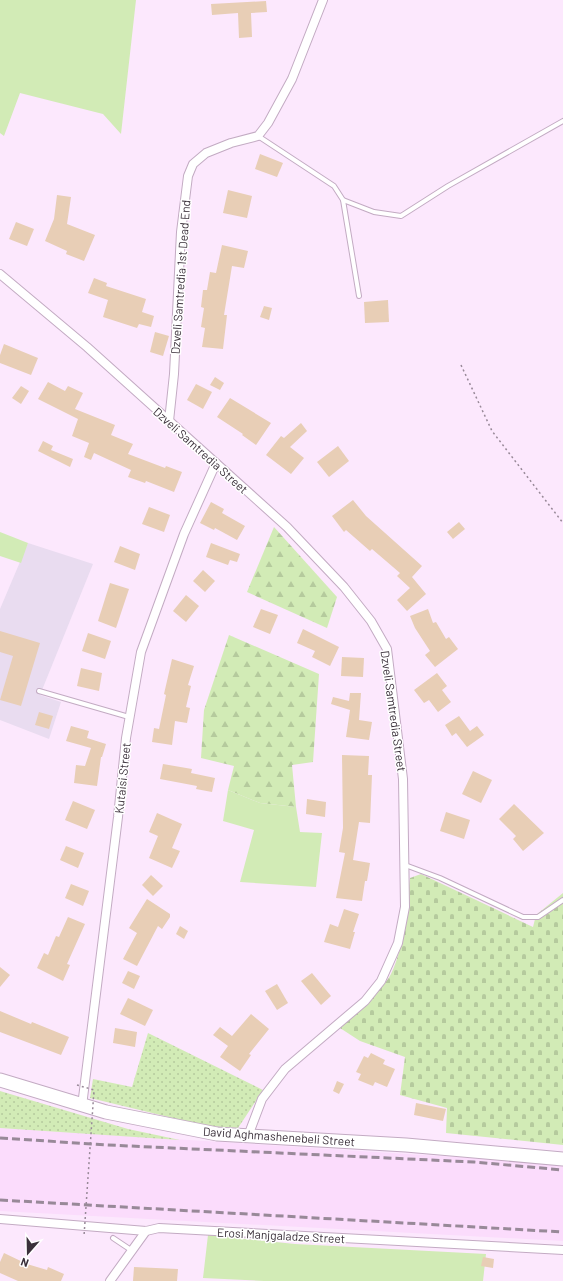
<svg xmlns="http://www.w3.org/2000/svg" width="563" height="1281" viewBox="0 0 563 1281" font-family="Barlow,sans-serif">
<defs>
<pattern id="grass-dots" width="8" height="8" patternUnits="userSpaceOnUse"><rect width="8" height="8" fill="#d2ebb6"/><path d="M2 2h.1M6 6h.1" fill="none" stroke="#b5ca9d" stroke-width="1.8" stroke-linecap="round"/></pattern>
<pattern id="forest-firs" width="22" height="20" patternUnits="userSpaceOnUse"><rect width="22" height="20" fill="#d2ebb6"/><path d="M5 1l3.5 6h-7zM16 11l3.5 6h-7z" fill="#b5ca9d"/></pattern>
<pattern id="cemetery-stones" width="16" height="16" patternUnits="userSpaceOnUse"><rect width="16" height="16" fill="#d2ebb6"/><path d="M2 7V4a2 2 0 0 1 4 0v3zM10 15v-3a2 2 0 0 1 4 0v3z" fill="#b5ca9d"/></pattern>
</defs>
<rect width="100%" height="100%" fill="#fce8fd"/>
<polygon fill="#fbdcfc" points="0,1128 563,1164 563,1241 0,1211"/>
<polygon fill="#e9dcf0" points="28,543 93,564 40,695 61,702 49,739 0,720 0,609"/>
<g fill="url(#grass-dots)">
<polygon points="148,1033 263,1090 238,1128 206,1126 90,1098 93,1079 132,1087"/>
<polygon points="0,1091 128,1129 180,1140 0,1128"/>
</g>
<g fill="url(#forest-firs)">
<polygon points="274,527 337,597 327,628 247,592"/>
<polygon points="229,635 319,674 313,762 292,765 296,807 260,803 228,790 234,766 201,758 204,710"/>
</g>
<path fill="url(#cemetery-stones)" d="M421 874 533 927 536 915 563 893V1145L446 1133 447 1108 400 1095 405 1057 360 1041 340 1028C352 1017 384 988 391 974 405 945 406 909 410 878Z"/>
<g fill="#d2ebb6">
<polygon points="0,0 136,0 121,134 103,114 20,93 4,136 0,133"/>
<polygon points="0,532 28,543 21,563 0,556"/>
<polygon points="228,790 260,803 296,807 300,832 322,833 316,887 240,882 254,830 223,821"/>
<polygon points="208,1235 295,1244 486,1254 483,1281 264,1281 203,1278"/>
</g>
<g fill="#e8ceb6">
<polygon points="266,1 267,12 251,13 252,37 239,38 238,13 212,15 211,4"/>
<polygon points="260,154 283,163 277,177 255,169"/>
<polygon points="228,190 252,196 247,218 223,213"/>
<polygon points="57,195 71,197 67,224 95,235 84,261 66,254 67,251 45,241 54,219"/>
<polygon points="16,222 34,229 27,246 9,239"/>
<polygon points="222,245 248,251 244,268 232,266 224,315 227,315 223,349 202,347 205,328 201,327 204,308 201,307 203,290 207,290 210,272 216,273"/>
<polygon points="94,278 107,283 106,286 146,299 142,312 154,316 151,327 139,324 137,328 103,317 108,300 88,293"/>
<polygon points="388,300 389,322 365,323 364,302"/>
<polygon points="264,306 272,308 269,320 260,317"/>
<polygon points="155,332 169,336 163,356 150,352"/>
<polygon points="4,344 38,358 31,375 0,363 0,355"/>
<polygon points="215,377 224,383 220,390 210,385"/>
<polygon points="48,382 65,391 68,386 83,393 75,409 115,425 111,435 133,444 128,454 165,468 166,466 182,472 174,492 146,481 145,483 128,477 131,470 94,453 91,460 84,457 89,443 72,436 78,419 38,399"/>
<polygon points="196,384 212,392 203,409 187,400"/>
<polygon points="21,386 29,391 21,404 12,398"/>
<polygon points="230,398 271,423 256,445 242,435 243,434 217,417"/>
<polygon points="301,423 307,431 290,447 304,458 291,474 266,455 281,436 284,438"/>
<polygon points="43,441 53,446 51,450 73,459 70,467 38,451"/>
<polygon points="338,446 349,461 329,477 317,462"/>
<polygon points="353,500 366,516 422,566 412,577 426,594 407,611 397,600 410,588 397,576 400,573 372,549 370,551 346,530 344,532 332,516"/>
<polygon points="211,502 224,509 222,513 245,526 237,540 215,528 214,530 200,523"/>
<polygon points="149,507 170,515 164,532 142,524"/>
<polygon points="459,522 465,529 453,539 447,532"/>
<polygon points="211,543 240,554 237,562 230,560 228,565 206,557"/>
<polygon points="120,546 140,554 135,570 114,562"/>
<polygon points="203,570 215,581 205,592 193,581"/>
<polygon points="110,583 129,589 116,628 98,621"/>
<polygon points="186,595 199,606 186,622 173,611"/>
<polygon points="261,609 278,615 270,634 253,627"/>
<polygon points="428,609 433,623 436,622 446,639 449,637 458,649 435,667 425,655 430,651 415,628 410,616"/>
<polygon points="303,629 339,647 330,666 312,657 315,651 297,643"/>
<polygon points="0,631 40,643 21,706 0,700 13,656 0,652"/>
<polygon points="88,633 111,641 105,659 82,651"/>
<polygon points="342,657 364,658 363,677 341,676"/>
<polygon points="172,659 194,666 188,685 191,686 186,707 190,708 187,723 175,721 172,745 152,742 154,728 159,729 166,695 164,694"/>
<polygon points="81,668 102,673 99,691 77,686"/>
<polygon points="437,673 447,686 442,690 451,702 438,712 429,700 424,703 414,690"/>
<polygon points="350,693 361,693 359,720 372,722 369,740 346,737 350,710 331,704 333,697 349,701"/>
<polygon points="39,712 53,716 49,729 35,725"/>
<polygon points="459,716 470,731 477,726 484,735 467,747 456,733 452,736 445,725"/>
<polygon points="71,726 89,731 87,738 106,744 102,757 101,757 97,786 74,783 76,765 85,766 91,748 66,741"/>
<polygon points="342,755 369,756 368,775 372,775 370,823 359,822 353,860 370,863 367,881 365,881 362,901 336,898 345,853 339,852 343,828"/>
<polygon points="163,764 192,769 191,773 215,778 212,792 196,789 197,786 160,779"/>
<polygon points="473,771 492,780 481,803 462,794"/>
<polygon points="307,799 326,802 325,817 306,814"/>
<polygon points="73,801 95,810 87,829 65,820"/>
<polygon points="514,804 544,833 523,851 513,839 516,836 499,819"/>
<polygon points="446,812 470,820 464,839 440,831"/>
<polygon points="157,813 182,824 172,848 180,851 172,868 149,858 158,836 149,832"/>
<polygon points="66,846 84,853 78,868 60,860"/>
<polygon points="151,875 163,886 153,896 142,885"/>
<polygon points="71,884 89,891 83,906 65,898"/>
<polygon points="147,899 170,914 170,917 162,929 158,926 137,966 123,959 137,933 129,928"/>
<polygon points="344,909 359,914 353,932 355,932 350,949 324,942 330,924 338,927"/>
<polygon points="68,917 85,924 67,964 70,965 63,981 37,968 44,953 48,955 56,936 59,937"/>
<polygon points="180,926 188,931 184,939 176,934"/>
<polygon points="0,967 10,975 0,987"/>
<polygon points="128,971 140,976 134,989 122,983"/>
<polygon points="312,973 331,996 321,1005 301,981"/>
<polygon points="277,984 288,1003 277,1010 265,991"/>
<polygon points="128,998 153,1010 145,1026 120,1014"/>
<polygon points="0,1011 31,1024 32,1022 69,1037 61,1055 0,1032"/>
<polygon points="251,1014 269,1029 249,1054 251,1055 240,1071 220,1057 228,1046 213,1035 220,1027 232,1036"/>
<polygon points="115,1028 137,1032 135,1047 113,1043"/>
<polygon points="371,1053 385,1060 383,1064 395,1069 387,1087 375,1082 373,1086 358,1080 361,1074 356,1072 364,1056 368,1058"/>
<polygon points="337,1081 344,1084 339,1094 333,1091"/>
<polygon points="416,1103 446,1109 443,1121 414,1115"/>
<polygon points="4,1253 27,1264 47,1270 48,1267 64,1274 61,1281 18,1281 0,1273 0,1262"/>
<polygon points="483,1257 494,1259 493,1268 481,1266"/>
<polygon points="134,1267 178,1269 177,1281 133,1281"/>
</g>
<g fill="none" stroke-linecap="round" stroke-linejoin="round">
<defs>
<g id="lane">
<polyline points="258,136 334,186 343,200 374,212 401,216 448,186 563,121"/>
<polyline points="343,200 359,296"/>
<polyline points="39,691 129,717"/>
<polyline points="405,865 440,878 523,917 538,917 563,900"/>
<polyline points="113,1238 131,1250"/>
</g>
<g id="street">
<polyline points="0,274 87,347 287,527 344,587 371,621 387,649 403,779 405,907 398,943 381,981 365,1001 285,1069 262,1099 248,1136"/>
<polyline points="169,421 174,374 181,232 188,176 193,164 206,153 231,143 258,136 268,123 292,79 323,0"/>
<polyline points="82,1106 118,817 126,738 141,652 184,534 216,463"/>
<polyline points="0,1219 146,1231 159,1228 563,1250"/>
<polyline points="110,1281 146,1231"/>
</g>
<polyline id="primary" points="0,1080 106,1112 217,1134 406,1145 563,1159"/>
</defs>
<use href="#lane" stroke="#c3abc3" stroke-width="6"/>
<use href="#street" stroke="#c3abc3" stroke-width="10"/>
<use href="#primary" stroke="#c3abc3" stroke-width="15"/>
<polyline stroke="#988998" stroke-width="1.5" stroke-dasharray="2 3" stroke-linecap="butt" points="461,365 492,431 563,523"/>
<use href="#lane" stroke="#fff" stroke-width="4"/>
<use href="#street" stroke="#fff" stroke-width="8"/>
<use href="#primary" stroke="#fff" stroke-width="13"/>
<g stroke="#988998" stroke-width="3" stroke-dasharray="8 4" stroke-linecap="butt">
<polyline points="0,1138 108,1145 474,1162 563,1170"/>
<polyline points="0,1200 563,1232"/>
</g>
<polyline stroke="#988998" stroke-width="1.5" stroke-dasharray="2 3" stroke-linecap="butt" points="77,1085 94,1090 84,1236"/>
</g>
<g text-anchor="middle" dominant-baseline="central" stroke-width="3" stroke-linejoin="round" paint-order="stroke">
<g font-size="12" fill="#3a303a" stroke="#fff">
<text transform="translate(180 277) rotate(-86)">Dzveli Samtredia 1st Dead End</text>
<text transform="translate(201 450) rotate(42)">Dzveli Samtredia Street</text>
<text transform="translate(394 711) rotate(82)">Dzveli Samtredia Street</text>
<text transform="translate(122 778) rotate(-84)">Kutaisi Street</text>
<text transform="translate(279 1136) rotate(4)">David Aghmashenebeli Street</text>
<text transform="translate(281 1235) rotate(3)">Erosi Manjgaladze Street</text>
</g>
</g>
<g transform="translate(28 1253) rotate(200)" stroke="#ffffff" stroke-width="3" paint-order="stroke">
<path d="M0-3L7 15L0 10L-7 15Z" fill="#3a303a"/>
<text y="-6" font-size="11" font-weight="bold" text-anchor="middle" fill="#3a303a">N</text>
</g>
</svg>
